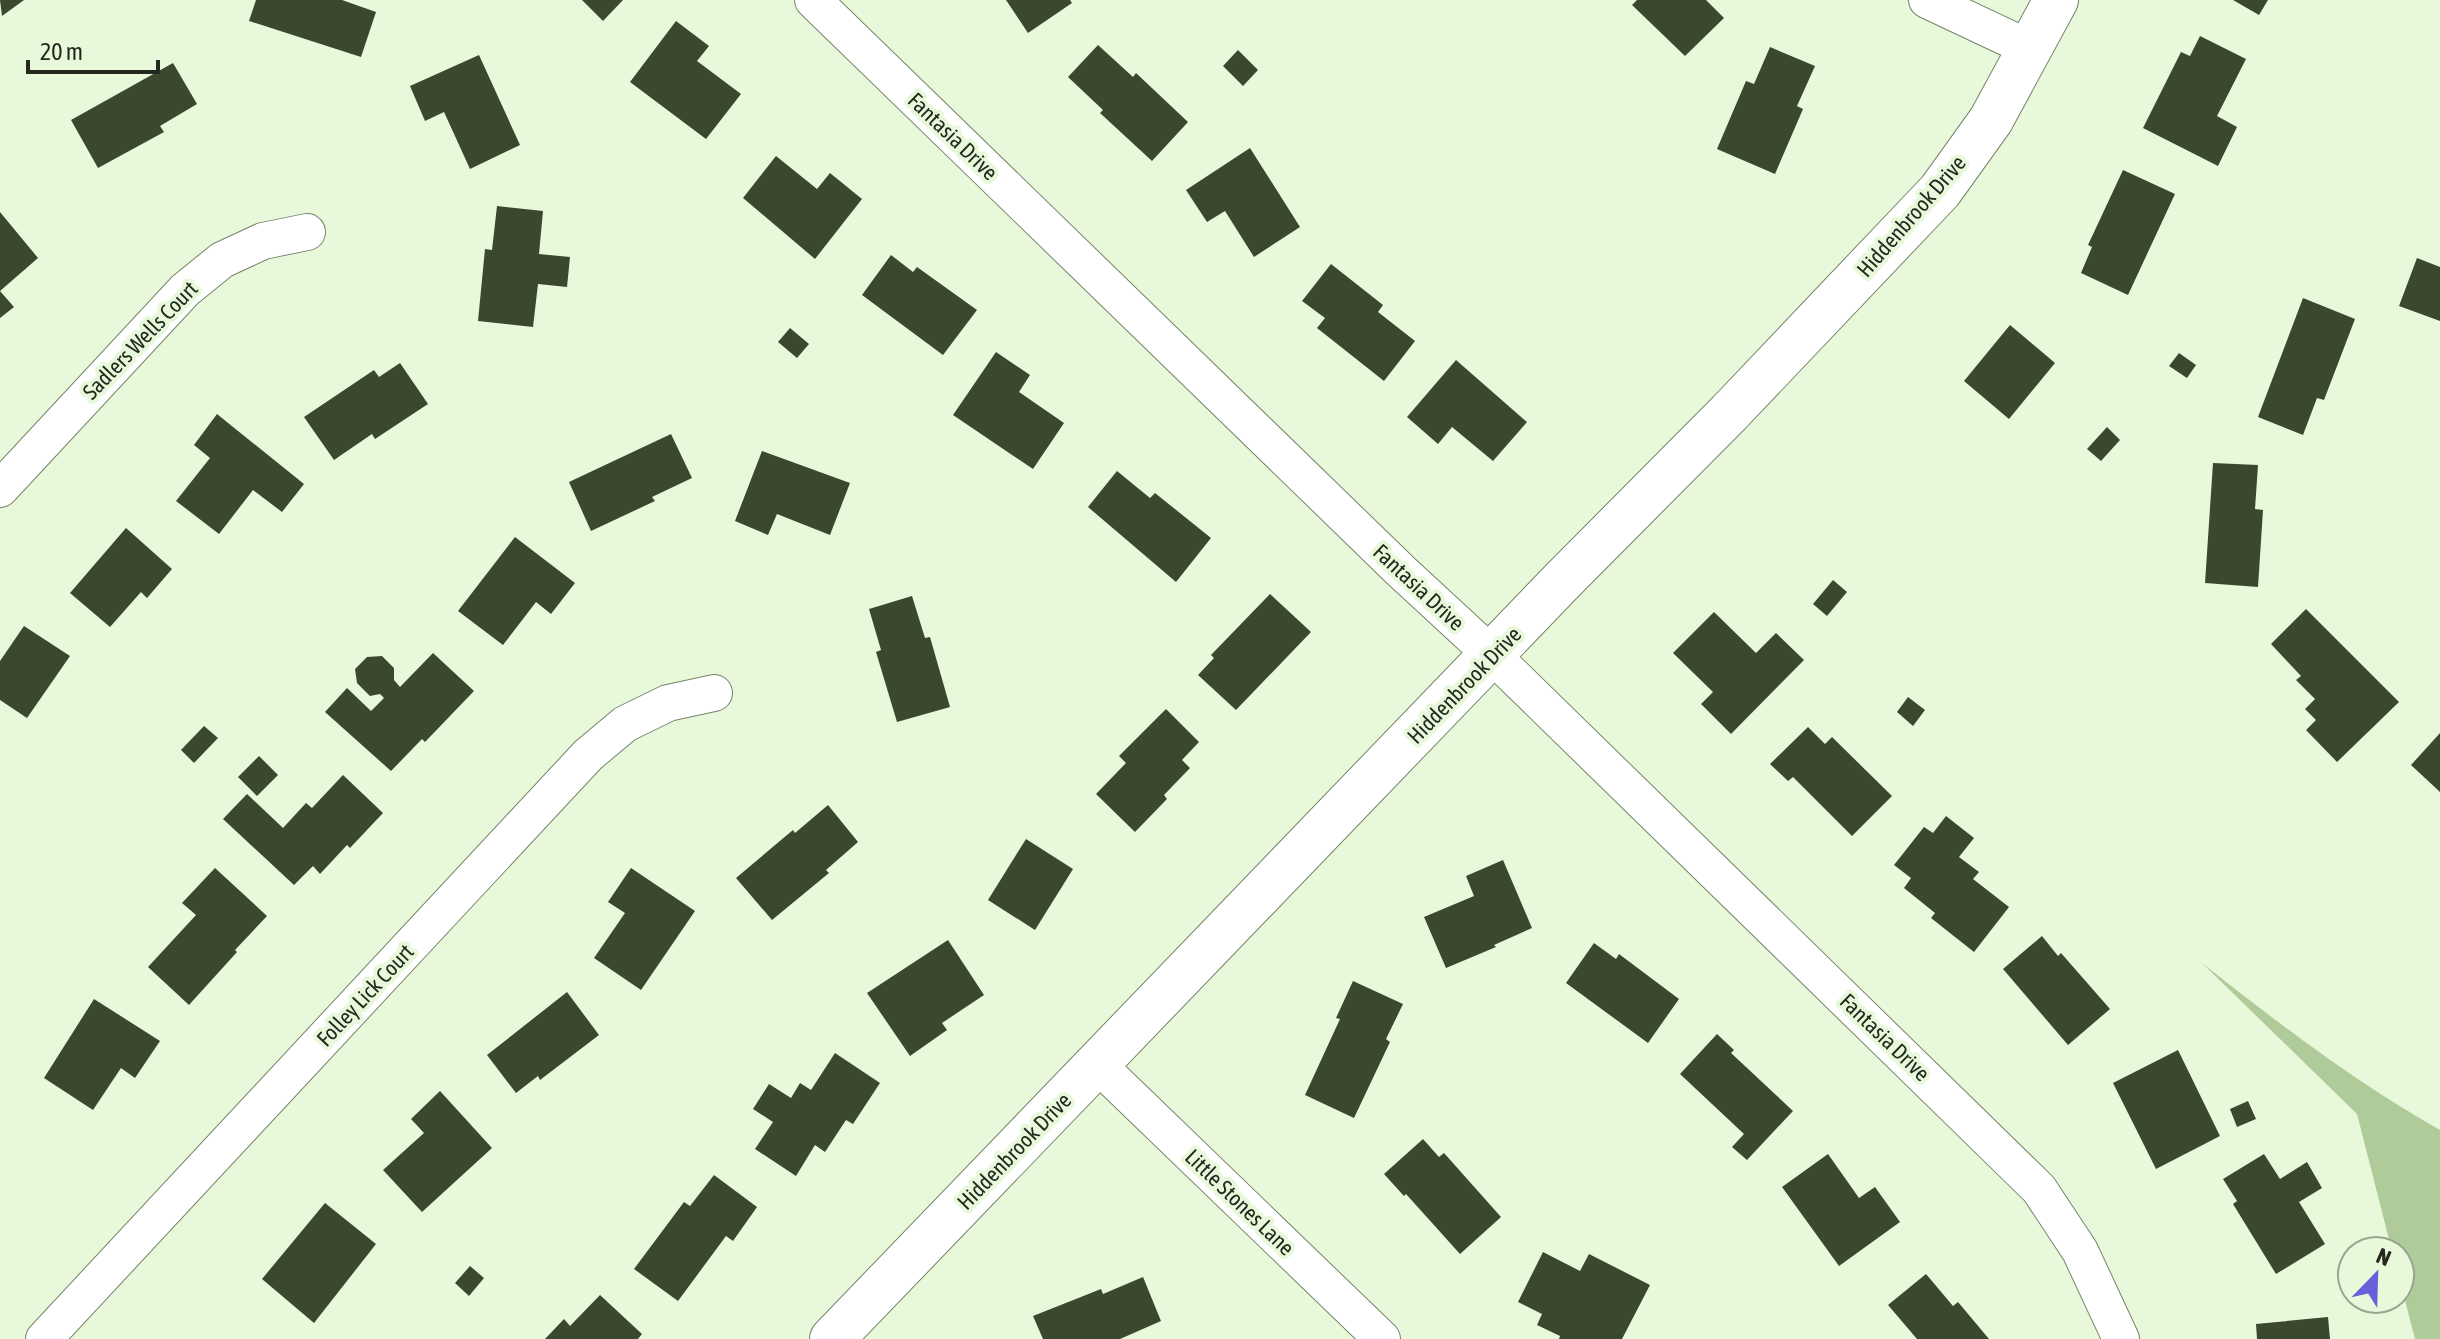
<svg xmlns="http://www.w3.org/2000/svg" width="2440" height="1339" viewBox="0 0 2440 1339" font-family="'Asap Condensed',sans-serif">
<rect width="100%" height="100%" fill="#e8f8da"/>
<path fill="#b0cb9a" d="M2202 963C2278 1023 2355 1082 2440 1130V1339H2415L2400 1281V1251H2392L2357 1114Z"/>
<g fill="#3b4830">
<polygon points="0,0 24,0 2,16"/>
<polygon points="256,0 342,0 376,12 361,57 249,21"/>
<polygon points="582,0 623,0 603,21"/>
<polygon points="1006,0 1070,0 1072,3 1028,33"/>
<polygon points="1637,0 1706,0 1724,18 1685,56 1632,5"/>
<polygon points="2233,0 2268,0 2259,15"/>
<polygon points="676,21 709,46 697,61 741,94 706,139 630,82"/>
<polygon points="2200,36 2246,59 2217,116 2237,127 2218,166 2143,128 2181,52 2190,56"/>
<polygon points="1098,45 1133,77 1136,73 1188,122 1152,161 1100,113 1103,110 1068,77"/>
<polygon points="1770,47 1815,66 1797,106 1803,109 1775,174 1717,149 1746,81 1754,84"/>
<polygon points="1238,50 1258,70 1243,86 1223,66"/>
<polygon points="479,55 520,145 470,169 444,112 425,121 410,86"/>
<polygon points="173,63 197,104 160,126 164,132 98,168 71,120"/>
<polygon points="1250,148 1300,227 1254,257 1225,211 1207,222 1186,190"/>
<polygon points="776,156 817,189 830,173 862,199 815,259 743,198"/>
<polygon points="2123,170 2175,194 2128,295 2081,273 2092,247 2088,245"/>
<polygon points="497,206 543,211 539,254 570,257 567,287 538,284 533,327 478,321 485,249 492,250"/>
<polygon points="0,212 38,258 0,291 14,307 0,318"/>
<polygon points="891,255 913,272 917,267 977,310 943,355 862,295"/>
<polygon points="2417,258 2440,267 2440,321 2399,306"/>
<polygon points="1331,264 1383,305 1378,312 1415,341 1384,381 1317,328 1325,318 1302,301"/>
<polygon points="2303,298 2355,319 2324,400 2317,398 2303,435 2258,417"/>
<polygon points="2010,325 2055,363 2009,419 1964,381"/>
<polygon points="790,328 809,344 797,358 778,342"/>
<polygon points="996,352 1030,375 1019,392 1064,423 1033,469 953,415"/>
<polygon points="2179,353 2196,365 2187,378 2169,366"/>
<polygon points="1456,360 1527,422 1493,461 1452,427 1438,444 1407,417"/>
<polygon points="400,363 428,404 375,439 372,434 334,460 304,417 374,370 379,377"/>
<polygon points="217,414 304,484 282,512 253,490 219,534 176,501 210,458 194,445"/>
<polygon points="2107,427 2120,440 2101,461 2087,449"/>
<polygon points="671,434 692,478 652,497 655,501 591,531 569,482"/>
<polygon points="762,451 850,483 830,535 777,514 768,535 735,521"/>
<polygon points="2213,463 2258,465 2255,509 2263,510 2258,587 2205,583"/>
<polygon points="1117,471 1150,498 1155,493 1211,538 1176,582 1088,507"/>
<polygon points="126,528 172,569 147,598 141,592 110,627 70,593"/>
<polygon points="515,537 575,583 551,614 536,602 503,645 458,611"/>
<polygon points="1833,580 1847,592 1827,616 1813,604"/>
<polygon points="1270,594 1311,632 1236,710 1198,675 1214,658 1211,655"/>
<polygon points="912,596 925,638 930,637 950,707 897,722 876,652 881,650 869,609"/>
<polygon points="2306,609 2399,702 2337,762 2306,730 2316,720 2305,709 2315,699 2296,680 2301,676 2271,644"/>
<polygon points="1714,612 1756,653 1776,633 1804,660 1731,734 1701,704 1713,692 1673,653"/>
<polygon points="24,626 70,656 27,718 0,700 0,661"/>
<polygon points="433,653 474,691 425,742 422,739 391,771 325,712 347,688 371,711 384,698 380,694 370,696 357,683 355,669 367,657 382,656 394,668 394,680 400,687"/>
<polygon points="1908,697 1925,710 1913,726 1897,712"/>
<polygon points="1166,709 1199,742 1182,760 1190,768 1164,795 1167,799 1135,832 1096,794 1126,763 1119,756"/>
<polygon points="204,726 218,738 194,763 181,750"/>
<polygon points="1808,727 1825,744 1832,737 1892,796 1852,836 1793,777 1788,781 1770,764"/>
<polygon points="2440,733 2440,792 2411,765"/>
<polygon points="259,756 278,775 257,796 238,777"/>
<polygon points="343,775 383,813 350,848 347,845 320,874 313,866 294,885 223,819 247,794 283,828 306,803 312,808"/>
<polygon points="828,805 858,842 826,870 829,873 772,920 736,878 793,830 795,833"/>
<polygon points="1946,816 1974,838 1959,857 1979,872 1973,879 2009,907 1974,952 1931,918 1935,913 1904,888 1911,878 1894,865 1924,827 1933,833"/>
<polygon points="1026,839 1073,869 1035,930 988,900"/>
<polygon points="1503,860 1532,928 1494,945 1496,947 1446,968 1424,917 1474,896 1466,876"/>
<polygon points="215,868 267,916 235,950 237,952 189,1005 148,967 196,915 182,903"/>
<polygon points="631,868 695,911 641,990 594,958 625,913 608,902"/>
<polygon points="2042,936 2058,956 2061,953 2110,1009 2068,1045 2003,969"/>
<polygon points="948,940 984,995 942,1023 947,1030 910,1056 867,993"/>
<polygon points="1594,943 1616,959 1619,954 1679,999 1648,1043 1566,983"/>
<polygon points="1353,981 1403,1004 1386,1039 1390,1042 1354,1118 1305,1095 1340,1019 1336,1018"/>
<polygon points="567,992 599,1035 540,1080 538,1076 516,1093 487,1055"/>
<polygon points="94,999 160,1041 135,1078 121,1068 93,1110 44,1078"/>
<polygon points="1717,1034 1734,1050 1731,1053 1793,1111 1747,1160 1732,1147 1744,1134 1680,1074"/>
<polygon points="2178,1050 2220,1136 2156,1169 2113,1083"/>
<polygon points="835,1053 880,1083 853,1124 846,1120 825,1152 815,1145 796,1176 755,1149 773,1122 753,1109 769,1084 791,1098 800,1083 811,1090"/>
<polygon points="440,1091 492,1148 422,1212 383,1170 424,1133 411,1119"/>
<polygon points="2248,1101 2256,1119 2237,1127 2230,1109"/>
<polygon points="1423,1139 1439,1157 1444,1153 1501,1217 1460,1254 1406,1194 1404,1196 1384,1174"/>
<polygon points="1828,1154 1859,1198 1875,1187 1900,1222 1839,1266 1782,1187"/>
<polygon points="2264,1154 2280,1179 2307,1162 2322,1188 2299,1202 2325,1244 2276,1274 2233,1204 2237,1201 2223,1179"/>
<polygon points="714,1175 757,1207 733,1241 726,1236 678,1301 634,1269 684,1202 690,1206"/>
<polygon points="325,1203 376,1244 314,1323 262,1279"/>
<polygon points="1543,1252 1580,1271 1589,1254 1650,1285 1622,1339 1559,1339 1560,1336 1537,1325 1542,1314 1518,1302"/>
<polygon points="470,1266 484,1278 469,1296 455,1283"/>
<polygon points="1926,1274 1953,1306 1958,1302 1989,1339 1917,1339 1888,1305"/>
<polygon points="1143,1277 1161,1321 1120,1339 1043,1339 1033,1316 1101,1289 1103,1294"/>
<polygon points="600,1295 642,1334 638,1339 545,1339 564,1319 570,1326"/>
<polygon points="2328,1317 2330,1339 2257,1339 2256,1324"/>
</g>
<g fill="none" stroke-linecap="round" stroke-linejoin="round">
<defs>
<g id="minor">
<polyline points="813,0 1401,571 1493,656 2039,1189 2080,1251 2121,1339"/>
<polyline points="1927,0 2031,49"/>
<polyline points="0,489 185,290 222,260 263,241 307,232"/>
<polyline points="1098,1065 1382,1339"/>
<polyline points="44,1339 588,755 625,724 668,703 714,693"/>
</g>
<polyline id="tertiary" points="832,1339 1563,580 1729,413 1940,191 1991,120 2056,0"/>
</defs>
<use href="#minor" stroke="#76856a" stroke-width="38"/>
<use href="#tertiary" stroke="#76856a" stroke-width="46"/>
<use href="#minor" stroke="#fff" stroke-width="36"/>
<use href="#tertiary" stroke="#fff" stroke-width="44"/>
</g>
<g text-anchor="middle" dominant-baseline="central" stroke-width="8" stroke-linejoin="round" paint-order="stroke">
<g font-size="22" fill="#23291e" stroke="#e8f8da">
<text transform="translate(953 136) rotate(44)">Fantasia Drive</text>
<text transform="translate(1911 216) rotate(-49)">Hiddenbrook Drive</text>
<text transform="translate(140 340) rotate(-46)">Sadlers Wells Court</text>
<text transform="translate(1419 587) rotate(43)">Fantasia Drive</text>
<text transform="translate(1464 685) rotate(-46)">Hiddenbrook Drive</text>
<text transform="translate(365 995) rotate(-47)">Folley Lick Court</text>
<text transform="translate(1885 1037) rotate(44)">Fantasia Drive</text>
<text transform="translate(1014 1151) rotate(-46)">Hiddenbrook Drive</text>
<text transform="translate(1240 1202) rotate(44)">Little Stones Lane</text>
</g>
</g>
<g transform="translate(2376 1275) rotate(23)"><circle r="38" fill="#e8f8da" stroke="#99a58f" stroke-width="2"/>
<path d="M0-6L14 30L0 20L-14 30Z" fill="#6661db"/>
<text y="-12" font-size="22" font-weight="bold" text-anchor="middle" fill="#23291e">N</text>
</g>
<path d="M28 60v12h130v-12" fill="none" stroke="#23291e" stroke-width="4"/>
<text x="40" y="60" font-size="24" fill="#23291e" stroke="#e8f8da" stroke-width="6" paint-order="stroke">20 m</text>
</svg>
